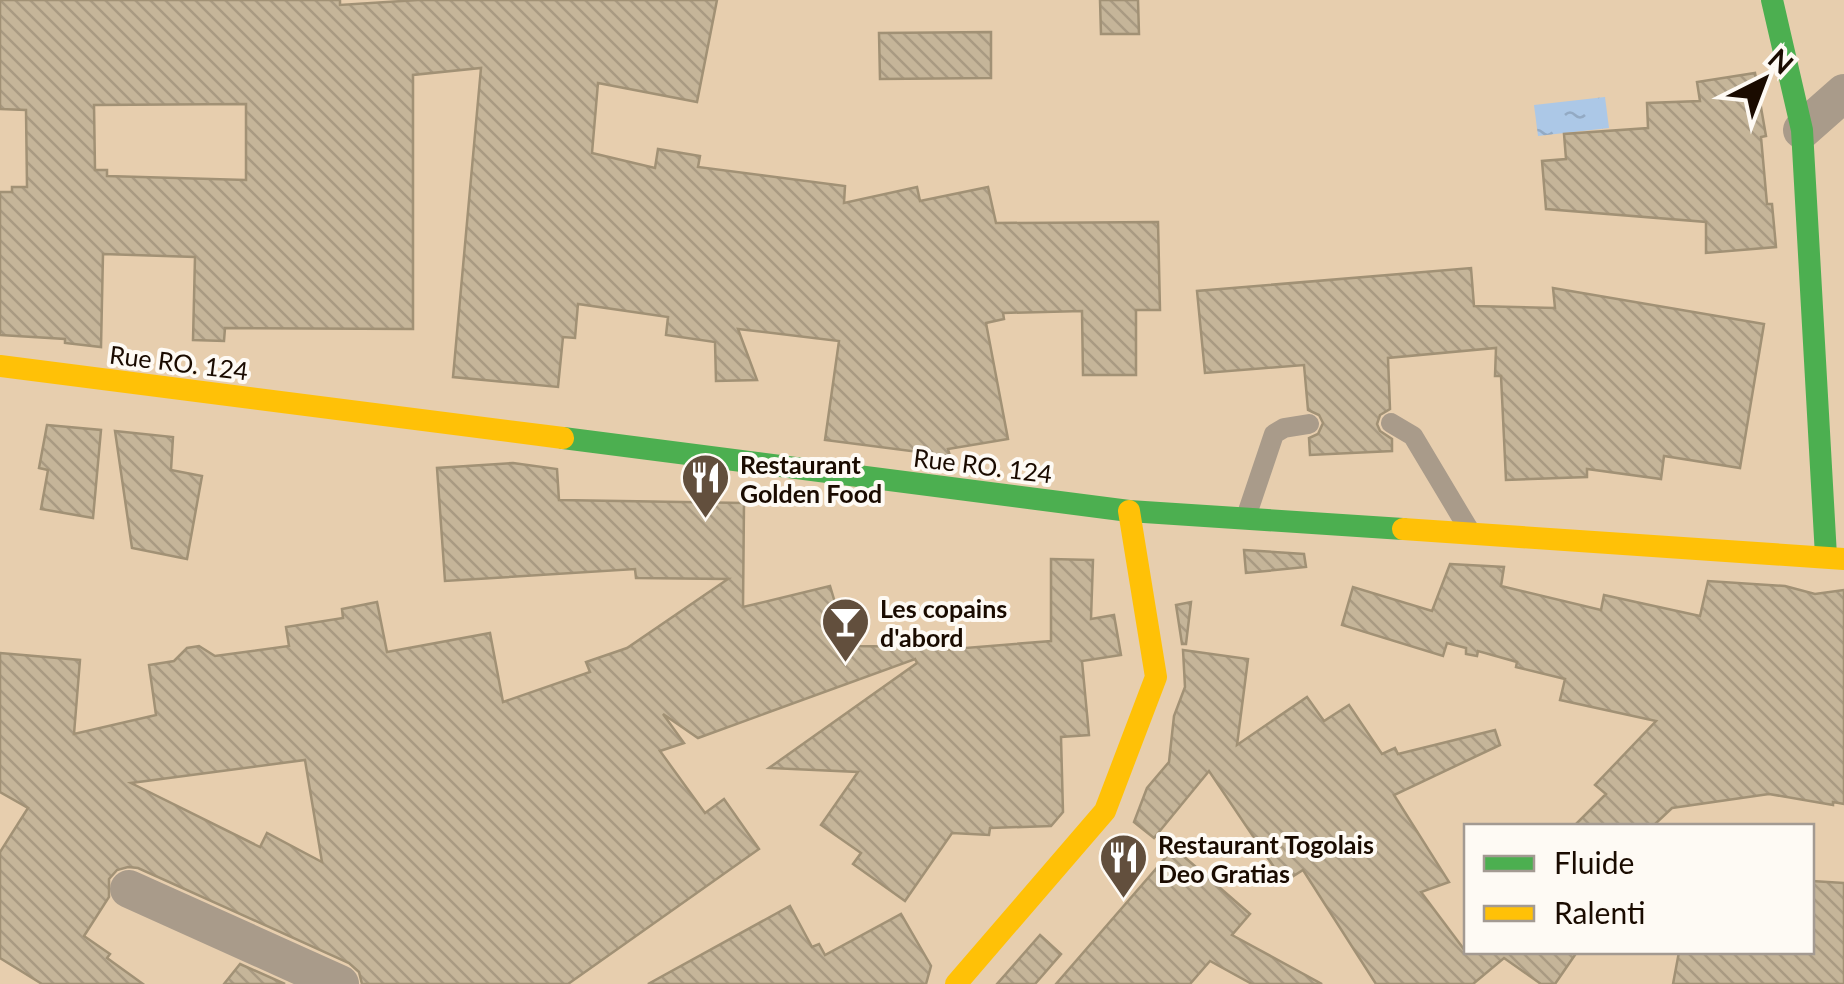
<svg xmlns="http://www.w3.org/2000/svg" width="1844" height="984" viewBox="0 0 1844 984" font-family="Lato,sans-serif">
<defs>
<pattern id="water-ripples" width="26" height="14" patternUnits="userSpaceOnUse" patternTransform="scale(2.5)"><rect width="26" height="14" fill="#acc8e7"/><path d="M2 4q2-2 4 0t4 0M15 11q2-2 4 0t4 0" fill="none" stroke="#93aac4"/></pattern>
<pattern id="building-back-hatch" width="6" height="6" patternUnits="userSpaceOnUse" patternTransform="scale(2.5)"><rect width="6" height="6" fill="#c5b599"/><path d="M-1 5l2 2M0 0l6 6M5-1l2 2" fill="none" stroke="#a99a82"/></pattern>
</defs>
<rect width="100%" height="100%" fill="#e7ceae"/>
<polygon fill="url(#water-ripples)" points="1605,97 1609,128 1538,136 1534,105"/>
<g fill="url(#building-back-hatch)" stroke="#a19175" stroke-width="2.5" fill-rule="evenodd">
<path d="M0 0H340V5L418 0H717L697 102 598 83 592 153 655 168 658 149 700 156 698 167 845 186 844 203 917 187 920 201 988 187 996 223 1158 222 1160 310H1136V375H1083L1082 311 1003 313 1004 319 986 323 1008 439 948 449 950 456 825 440 839 341 738 329 757 380 716 381 715 342 666 335 668 317 578 304 575 338 563 337 558 387 453 377 481 68 413 75V329L225 328 224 341 193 340 195 257 103 254 101 347 65 343V339L0 335V192H12V187H27L26 110 0 109ZM246 104V180L107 176V170H95L94 105Z"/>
<polygon points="1100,0 1138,0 1139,34 1101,34"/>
<polygon points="991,32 991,78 880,79 879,33"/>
<polygon points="1755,73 1766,136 1761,137 1767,204 1772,204 1776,247 1706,253 1706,222 1546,209 1542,161 1566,159 1564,134 1648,128 1647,103 1700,101 1697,82"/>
<polygon points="1471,268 1474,306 1555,308 1553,288 1764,324 1740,468 1664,456 1661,479 1587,469 1587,477 1506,480 1501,376 1495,376 1496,348 1388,358 1390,409 1380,415 1377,424 1380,431 1392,439 1392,451 1310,455 1309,438 1318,434 1323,423 1319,415 1308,410 1304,365 1205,373 1197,291"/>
<polygon points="47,425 101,430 93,518 41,509 48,470 39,468"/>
<polygon points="115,431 173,437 171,470 202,476 187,559 132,548"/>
<path d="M513 463 557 469 559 500 744 503 743 607 830 586 848 646 940 647 941 650 1051 641V559L1093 560 1091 619 1114 615 1121 655 1082 661 1089 735 1061 737 1063 812 1051 826 990 828 989 835 952 833 905 901 853 864 861 853 821 825 858 772 769 768 917 663 915 659 698 738 663 714 684 743 660 751 705 813 724 799 759 849 568 984H362L359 972 349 963 138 868 128 867 117 870 109 879V897L84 936 110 954 107 958 143 984H42L0 958V852L28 808 0 792V653L80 660 74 734 156 715 149 665 174 661 187 648 199 646 215 656 289 646 286 627 343 618 342 609 377 602 387 652 490 633 503 702 590 672 586 662 627 648 728 579 636 578 635 569 445 581 437 468ZM305 760 322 862 267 833 260 847 131 783Z"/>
<polygon points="1244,550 1304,554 1306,567 1246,573"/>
<polygon points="1450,564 1504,567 1501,586 1601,610 1604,595 1700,616 1708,581 1785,586 1815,594 1844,590 1844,804 1833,802 1833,805 1769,794 1672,808 1653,826 1574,826 1606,794 1595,785 1656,721 1560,700 1565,679 1516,667 1517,662 1478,651 1477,656 1466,654 1466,648 1447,643 1443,656 1342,625 1353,587 1432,611"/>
<polygon points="1191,602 1186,644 1182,644 1176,605"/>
<polygon points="1183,650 1248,659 1237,745 1307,697 1324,721 1349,705 1382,754 1395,748 1398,754 1495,730 1500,745 1394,795 1449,882 1421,892 1466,952 1577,952 1555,984 1541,984 1504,958 1473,984 1376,984 1303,870 1284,882 1209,771 1154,838 1134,822 1147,788 1169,762 1174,716 1185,687"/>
<polygon points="1174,848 1250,914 1232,935 1322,984 1252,984 1210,961 1190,984 1056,984"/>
<polygon points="1812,881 1844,883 1844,984 1673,984 1679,952 1812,952"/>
<polygon points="790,906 812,947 819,944 825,955 901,914 931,966 926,984 648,984"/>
<polygon points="1040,935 1061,954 1035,984 997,984"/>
<polygon points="240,964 285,984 224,984"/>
</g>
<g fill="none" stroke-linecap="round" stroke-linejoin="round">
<g stroke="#a99b8a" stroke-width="20">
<polyline points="1391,423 1413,436 1468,528"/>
<polyline points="1246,517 1274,434 1284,428 1309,424"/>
</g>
<g stroke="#a99b8a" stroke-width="38">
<polyline points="1802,130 1844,93"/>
<polyline points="129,889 340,984"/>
</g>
<g stroke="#4caf50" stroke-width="22">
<polyline points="1772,0 1802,130 1826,556"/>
<polyline points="563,438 1129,511 1403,529"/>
</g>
<g stroke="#ffc107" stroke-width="22">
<polyline points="0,366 563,438"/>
<polyline points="1403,529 1844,559"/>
<polyline points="956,984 1105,811 1156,677 1129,511"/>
</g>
</g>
<defs>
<symbol id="restaurant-pin" viewBox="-11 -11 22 30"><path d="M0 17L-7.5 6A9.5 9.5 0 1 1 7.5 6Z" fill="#624f3d" stroke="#fefaf4"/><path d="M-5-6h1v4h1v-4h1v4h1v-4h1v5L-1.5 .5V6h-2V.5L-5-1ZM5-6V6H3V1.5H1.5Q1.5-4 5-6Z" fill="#fff"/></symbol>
<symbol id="bar-pin" viewBox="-11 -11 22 30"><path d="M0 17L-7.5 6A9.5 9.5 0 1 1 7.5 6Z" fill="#624f3d" stroke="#fefaf4"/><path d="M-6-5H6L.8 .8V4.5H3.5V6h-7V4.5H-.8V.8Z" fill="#fff"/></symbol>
</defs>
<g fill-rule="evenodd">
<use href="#restaurant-pin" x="678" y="450" width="55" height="75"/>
<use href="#bar-pin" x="818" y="594" width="55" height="75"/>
<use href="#restaurant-pin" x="1096" y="830" width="55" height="75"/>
</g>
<g text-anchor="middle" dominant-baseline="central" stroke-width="8" stroke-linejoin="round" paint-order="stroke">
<g font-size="25" fill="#1a0b00" stroke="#fefaf4">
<text transform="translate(179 362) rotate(7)">Rue RO. 124</text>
<text transform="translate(983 465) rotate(7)">Rue RO. 124</text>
</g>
<g font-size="25" font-weight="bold" fill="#1a0b00" stroke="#fefaf4" text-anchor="start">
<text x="740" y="464">Restaurant<tspan x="740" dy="29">Golden Food</tspan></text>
<text x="880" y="608">Les copains<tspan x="880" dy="29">d'abord</tspan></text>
<text x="1158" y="844">Restaurant Togolais<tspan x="1158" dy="29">Deo Gratias</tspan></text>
</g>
</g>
<rect x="1464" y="824" width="350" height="130" fill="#fefaf4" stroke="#a39a92" stroke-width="2.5"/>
<rect x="1484" y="856" width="50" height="15" fill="#4caf50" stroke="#a39a92" stroke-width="2.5"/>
<text x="1554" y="874" font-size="30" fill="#1a0b00">Fluide</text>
<rect x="1484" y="906" width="50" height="15" fill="#ffc107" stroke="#a39a92" stroke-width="2.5"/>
<text x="1554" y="924" font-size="30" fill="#1a0b00">Ralenti</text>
<g transform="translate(1764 80) rotate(42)" stroke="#fefaf4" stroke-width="8" paint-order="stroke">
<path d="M0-8L18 38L0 25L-18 38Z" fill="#1a0b00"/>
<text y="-15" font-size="28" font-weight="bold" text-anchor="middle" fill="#1a0b00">N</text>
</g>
</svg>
